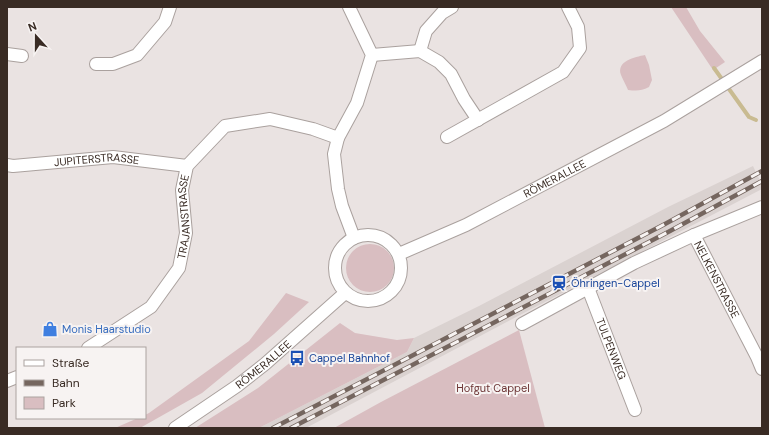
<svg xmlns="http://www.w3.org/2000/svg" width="769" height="435" viewBox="0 0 769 435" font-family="'DM Sans',sans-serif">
<rect width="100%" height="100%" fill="#eae3e2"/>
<polygon fill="#dad2d0" points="753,166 762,185 762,189 501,325 306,428 259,428 407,352 414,338 479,306 668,207"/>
<g fill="#d9bec1">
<polygon points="671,7 686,7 700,31 725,62 713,70"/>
<path d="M645 55 649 65 652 80 649 87C641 91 637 91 628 90 626 85 623 80 621 75 616 61 635 57 645 55Z"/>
<circle cx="370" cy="268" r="24"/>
<polygon points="286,293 309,302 274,334 202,393 140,428 115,428 138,418 145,418 145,415 149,413 249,341"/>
<polygon points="340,323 355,333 397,340 414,338 407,352 259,428 195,428 258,388"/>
<polygon points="519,330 545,428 334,428 381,402"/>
</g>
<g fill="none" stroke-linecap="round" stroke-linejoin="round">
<polyline stroke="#c9bb91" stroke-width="4" points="714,68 749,117 756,120"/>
<defs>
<g id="minor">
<polyline points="349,7 372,55 357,103 338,138 334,154 338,189 342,206 354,238"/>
<polyline points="420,51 426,31 442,13 452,7"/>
<polyline points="7,54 22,56"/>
<polyline points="372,55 420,51 439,62 451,74 464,99 478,120"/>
<polyline points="96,64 113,64 137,55 165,22 170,7"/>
<polyline points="447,137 563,72 580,48 578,27 568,7"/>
<path id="s1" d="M7 165 13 166 113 157 187 166"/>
<circle cx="368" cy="268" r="33"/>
<path id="s2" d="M694 235 757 357 762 369"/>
<path id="s3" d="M399 254 466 225 664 121 762 61"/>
<path id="s4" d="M588 288 635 410"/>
<polyline points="522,324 634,263 694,235 762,207"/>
<path id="s5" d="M88 348 151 307 179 268 186 233 182 190 187 166 225 126 270 119 313 129 338 138"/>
<polyline points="7,381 17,377"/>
<path id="s6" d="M175 428 237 386 265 364 345 293"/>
</g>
</defs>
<use href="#minor" stroke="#aaa19e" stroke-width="14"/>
<use href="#minor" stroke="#fff" stroke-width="12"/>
<defs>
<g id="rail">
<polyline points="273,428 665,224 762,171"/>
<polyline points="291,428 670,231 762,181"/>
</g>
</defs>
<use href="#rail" stroke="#75665f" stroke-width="4.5"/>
<use href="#rail" stroke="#f7f3f2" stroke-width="3" stroke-dasharray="9" stroke-linecap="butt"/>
</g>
<defs>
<symbol id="station-bare" viewBox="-9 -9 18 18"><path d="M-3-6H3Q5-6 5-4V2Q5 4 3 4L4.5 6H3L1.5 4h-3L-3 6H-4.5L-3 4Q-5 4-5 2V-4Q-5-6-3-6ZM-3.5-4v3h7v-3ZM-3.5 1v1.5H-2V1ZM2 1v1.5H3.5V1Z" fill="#1a4fb4" stroke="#f7f3f2" stroke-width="2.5" paint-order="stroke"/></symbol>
<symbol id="shop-bare" viewBox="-9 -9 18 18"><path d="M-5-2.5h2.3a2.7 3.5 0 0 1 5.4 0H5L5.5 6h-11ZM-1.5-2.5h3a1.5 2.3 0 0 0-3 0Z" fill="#3f7fe0" stroke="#f7f3f2" stroke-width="2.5" paint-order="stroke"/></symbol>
<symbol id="bus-bare" viewBox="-9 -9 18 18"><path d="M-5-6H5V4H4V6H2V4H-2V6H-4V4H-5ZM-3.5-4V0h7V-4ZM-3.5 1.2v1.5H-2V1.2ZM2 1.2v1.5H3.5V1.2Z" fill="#1a4fb4" stroke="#f7f3f2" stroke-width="2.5" paint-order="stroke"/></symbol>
</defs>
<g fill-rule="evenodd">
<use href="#station-bare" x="548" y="272" width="22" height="22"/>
<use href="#shop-bare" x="39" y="318" width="22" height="22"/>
<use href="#bus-bare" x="286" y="347" width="22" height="22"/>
</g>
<g text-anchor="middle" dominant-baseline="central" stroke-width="4" stroke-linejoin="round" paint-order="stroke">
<g font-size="11" fill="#392b24" stroke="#f7f3f2">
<text stroke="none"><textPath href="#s1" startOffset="90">JUPITERSTRASSE</textPath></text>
<text stroke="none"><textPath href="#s3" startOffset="173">RÖMERALLEE</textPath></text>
<text stroke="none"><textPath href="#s5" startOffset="175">TRAJANSTRASSE</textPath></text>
<text stroke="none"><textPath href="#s2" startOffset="50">NELKENSTRASSE</textPath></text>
<text stroke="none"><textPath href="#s4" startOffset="65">TULPENWEG</textPath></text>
<text stroke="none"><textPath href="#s6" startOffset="109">RÖMERALLEE</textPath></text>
</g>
<g font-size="11" fill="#164399" stroke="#f7f3f2" text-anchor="start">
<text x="571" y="283">Öhringen-Cappel</text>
<text x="309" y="358">Cappel Bahnhof</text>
</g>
<g font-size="11" fill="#366cbe" stroke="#f7f3f2" text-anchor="start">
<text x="62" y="329">Monis Haarstudio</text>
</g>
<g font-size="11" fill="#6b3434" stroke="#f7f3f2">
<text x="493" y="388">Hofgut Cappel</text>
</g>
</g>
<rect width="769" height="435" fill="none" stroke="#392b24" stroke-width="16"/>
<rect x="16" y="347" width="130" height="72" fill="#f7f3f2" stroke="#aba3a0"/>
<rect x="24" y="360" width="20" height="6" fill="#ffffff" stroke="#aba3a0"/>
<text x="52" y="367" font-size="12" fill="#392b24">Straße</text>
<rect x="24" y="380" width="20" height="6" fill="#75665f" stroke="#aba3a0"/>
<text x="52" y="387" font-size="12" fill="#392b24">Bahn</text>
<rect x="24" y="397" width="20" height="12" fill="#d9bec1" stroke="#aba3a0"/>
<text x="52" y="407" font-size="12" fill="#392b24">Park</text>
<g transform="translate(36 36) rotate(339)" stroke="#f7f3f2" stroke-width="3" paint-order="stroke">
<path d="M0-3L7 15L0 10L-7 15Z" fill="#392b24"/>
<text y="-6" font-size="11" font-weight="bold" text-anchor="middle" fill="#392b24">N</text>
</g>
</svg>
